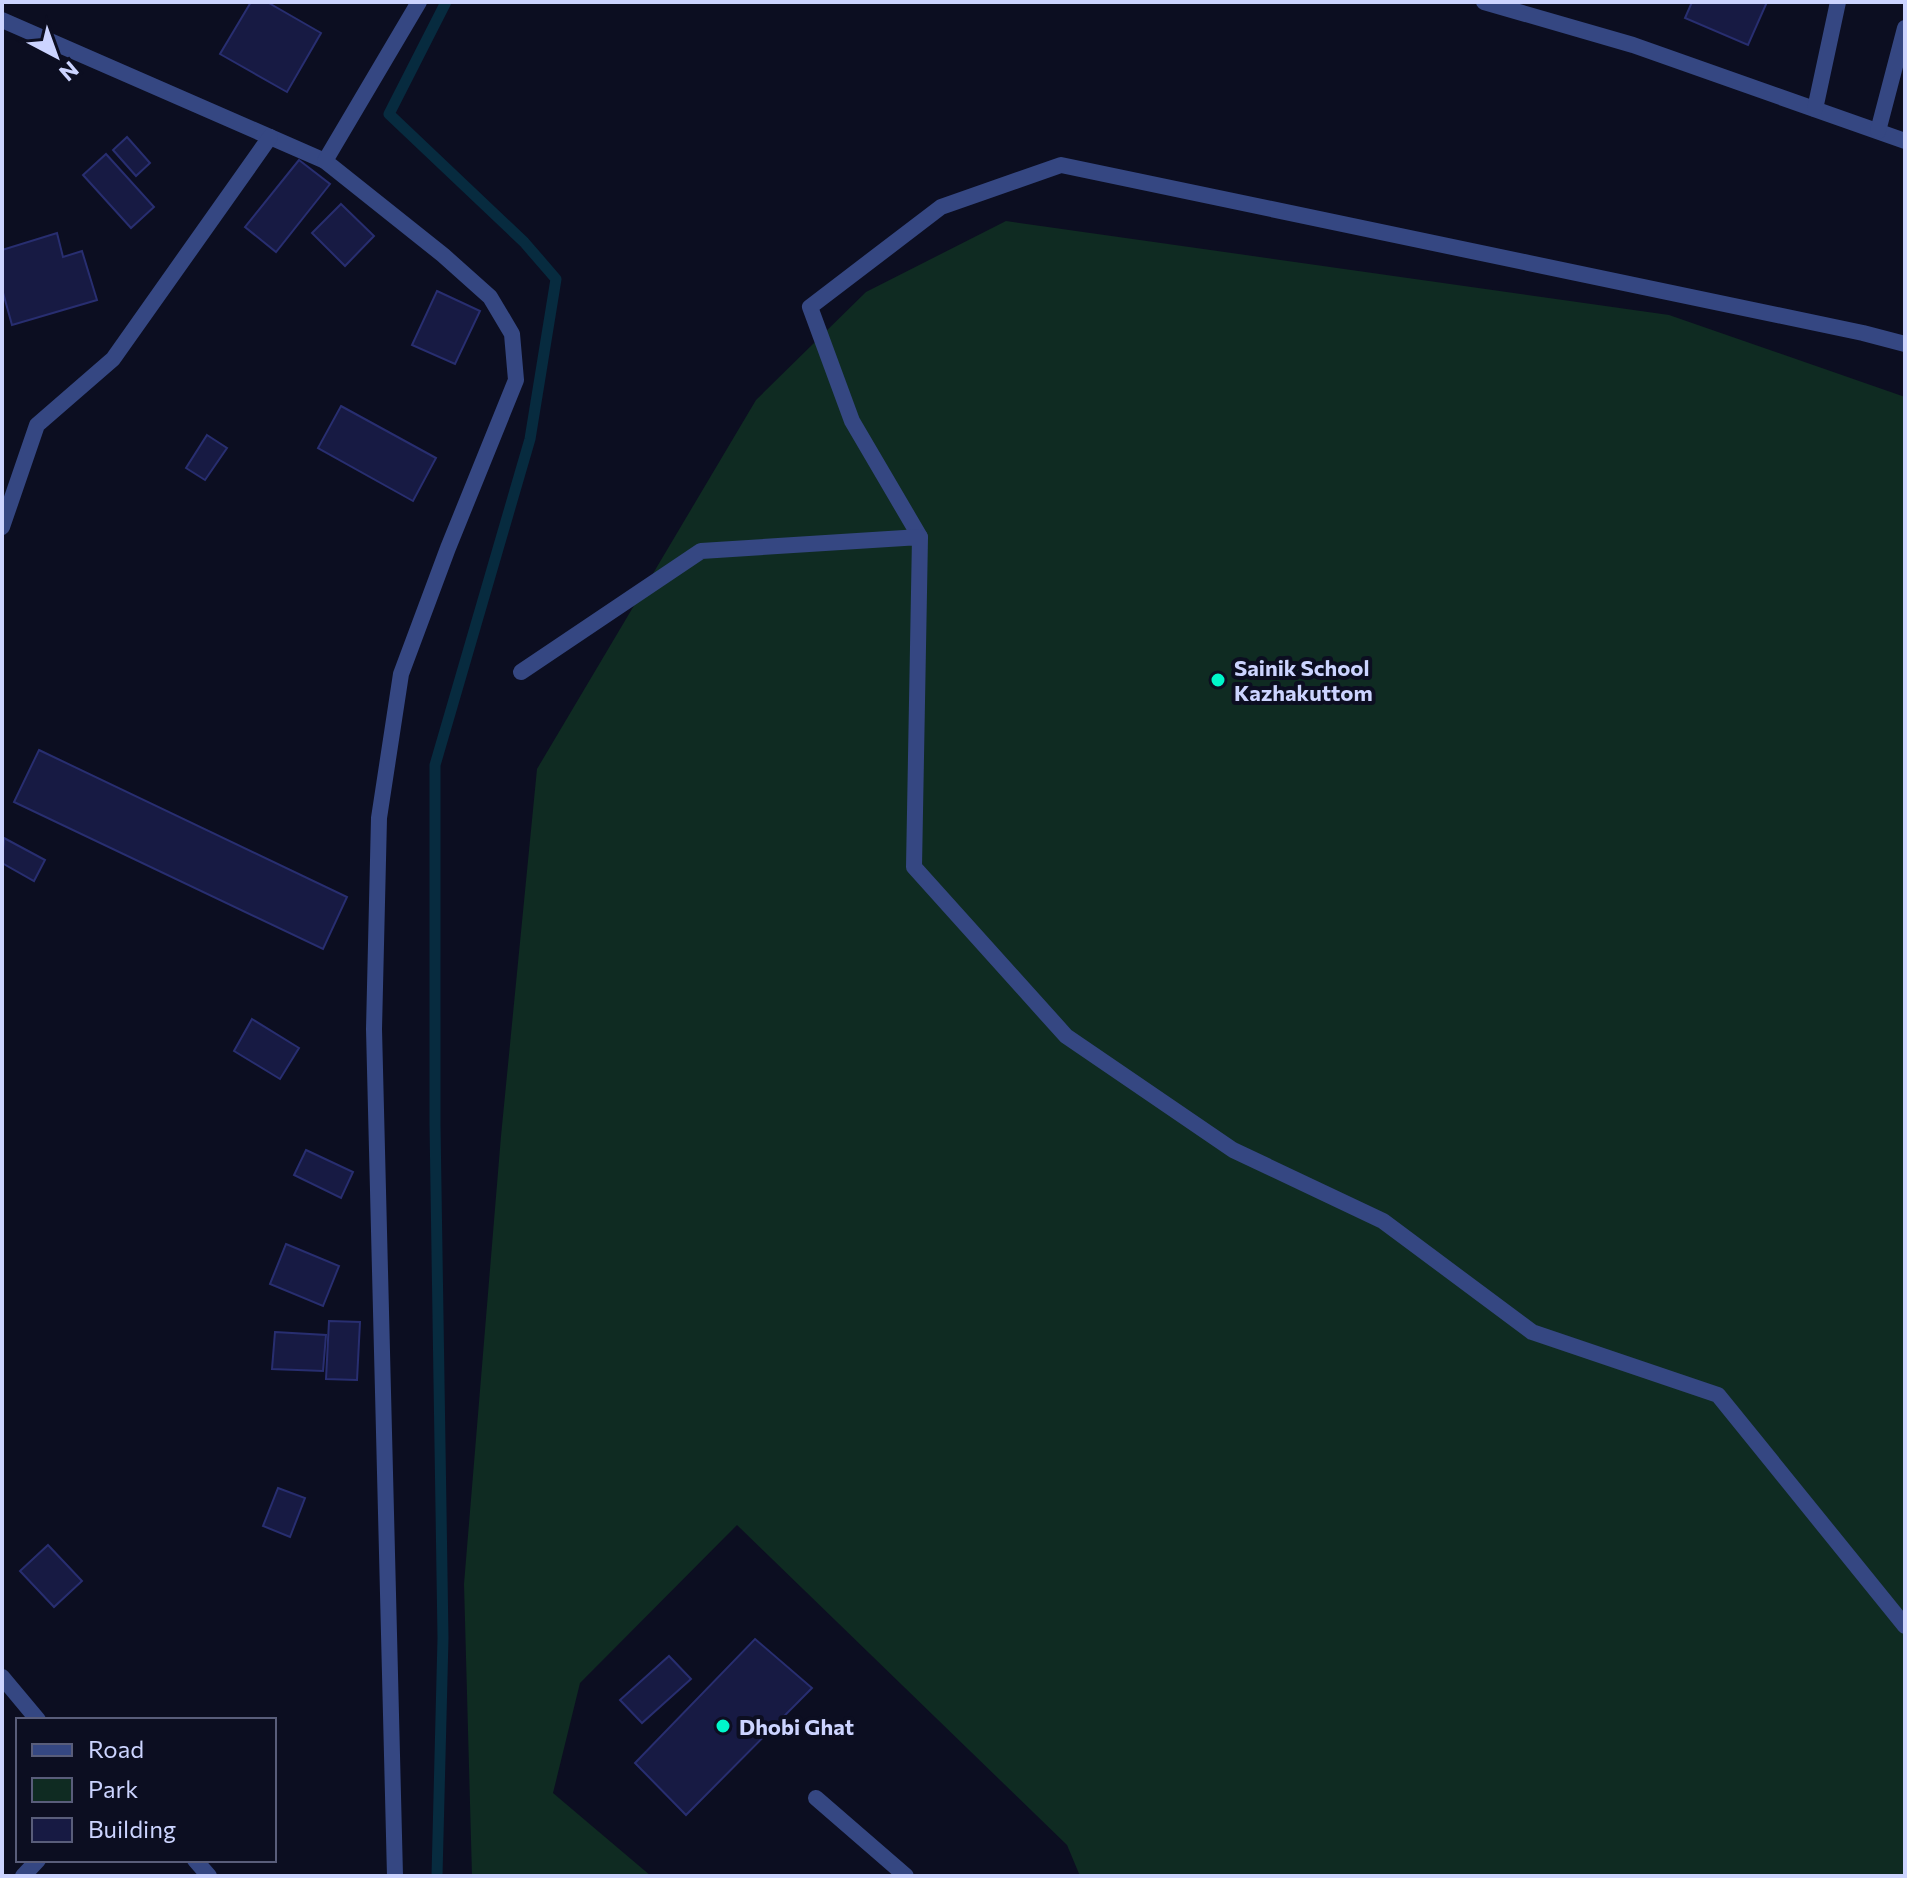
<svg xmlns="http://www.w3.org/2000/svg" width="1907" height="1878" viewBox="0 0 1907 1878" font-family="Commissioner,sans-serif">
<rect width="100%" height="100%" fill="#0c0e21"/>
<polygon fill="#0f2b22" points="1006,221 1669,315 1905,397 1905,1876 1080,1876 1067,1845 737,1525 580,1683 553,1793 651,1876 472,1876 464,1584 501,1136 537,769 756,400 866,292"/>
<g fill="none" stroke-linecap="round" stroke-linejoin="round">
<polyline stroke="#072b3f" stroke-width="11" points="437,1876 443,1638 435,1124 435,765 530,439 556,279 524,242 389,114 446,2"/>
</g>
<g fill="#171a43" stroke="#282e70" stroke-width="2">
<polygon points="251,2 267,2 321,33 287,92 220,54"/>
<polygon points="1692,2 1767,2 1748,45 1685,18"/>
<polygon points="127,137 150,163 136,176 113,150"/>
<polygon points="106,154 154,207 131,228 83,175"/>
<polygon points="299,160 330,184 276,252 245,227"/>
<polygon points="341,204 374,236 345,266 312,233"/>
<polygon points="57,233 63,257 82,251 97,300 12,325 2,289 2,250"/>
<polygon points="437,291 480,311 455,364 412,345"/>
<polygon points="341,406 436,458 413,501 318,448"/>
<polygon points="207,435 227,448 205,480 186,468"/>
<polygon points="39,750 347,897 323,949 14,802"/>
<polygon points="4,838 45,860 34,881 2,863"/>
<polygon points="252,1019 299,1048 280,1079 234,1051"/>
<polygon points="306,1150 353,1172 341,1198 294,1175"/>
<polygon points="286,1244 339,1266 323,1306 270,1284"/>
<polygon points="329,1321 360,1322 357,1380 326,1379"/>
<polygon points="275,1332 326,1335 323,1371 272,1369"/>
<polygon points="278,1488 305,1498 290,1537 263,1526"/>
<polygon points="48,1545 82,1581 54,1607 20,1571"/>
<polygon points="755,1639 812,1688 686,1815 635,1763"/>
<polygon points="669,1656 691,1679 642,1723 620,1700"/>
</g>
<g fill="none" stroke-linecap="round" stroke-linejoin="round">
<g stroke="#354782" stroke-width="16">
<polyline points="920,537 852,421 810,307 941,207 1061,165 1863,333 1905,344"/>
<polyline points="521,672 701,551 920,537 914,867 1066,1036 1233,1150 1383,1221 1532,1332 1718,1395 1905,1626"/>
<polyline points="816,1798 906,1876"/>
</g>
<g stroke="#354782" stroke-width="16">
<polyline points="1484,2 1633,45 1905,141"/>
<polyline points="2,20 325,161"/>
<polyline points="1815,109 1838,2"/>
<polyline points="1878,131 1905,28"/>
<polyline points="2,527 37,425 113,359 270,137"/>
<polyline points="2,1677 38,1720"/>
<polyline points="195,1860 209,1876"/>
<polyline points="23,1876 38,1860"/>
<polyline points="395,1876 374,1029 379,818 401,674 448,548 516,380 512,334 490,297 443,255 325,161 419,2"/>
</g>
</g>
<g fill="#00f7cb" stroke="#0c0e21" stroke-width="3">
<circle cx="1218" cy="680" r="8"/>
<circle cx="723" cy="1726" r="8"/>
</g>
<g text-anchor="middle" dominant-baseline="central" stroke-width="8" stroke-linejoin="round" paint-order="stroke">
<g font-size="22" font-weight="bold" fill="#ccd4ff" stroke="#0c0e21" text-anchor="start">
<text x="1234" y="667">Sainik School<tspan x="1234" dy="25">Kazhakuttom</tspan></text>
<text x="739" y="1726">Dhobi Ghat</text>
</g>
</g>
<rect width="1907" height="1878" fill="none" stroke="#ccd4ff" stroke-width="8"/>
<rect x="16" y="1718" width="260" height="144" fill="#0c0e21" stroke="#595d7a" stroke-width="2"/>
<rect x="32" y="1744" width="40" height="12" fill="#354782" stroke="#595d7a" stroke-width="2"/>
<text x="88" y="1758" font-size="24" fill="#ccd4ff">Road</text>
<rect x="32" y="1778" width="40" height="24" fill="#0f2b22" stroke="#595d7a" stroke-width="2"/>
<text x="88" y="1798" font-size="24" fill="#ccd4ff">Park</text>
<rect x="32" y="1818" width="40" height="24" fill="#171a43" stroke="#595d7a" stroke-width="2"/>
<text x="88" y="1838" font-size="24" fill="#ccd4ff">Building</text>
<g transform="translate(56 56) rotate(139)" stroke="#0c0e21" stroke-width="6" paint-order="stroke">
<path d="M0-6L14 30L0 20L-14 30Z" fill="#ccd4ff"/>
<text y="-12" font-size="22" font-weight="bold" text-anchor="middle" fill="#ccd4ff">N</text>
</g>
</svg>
